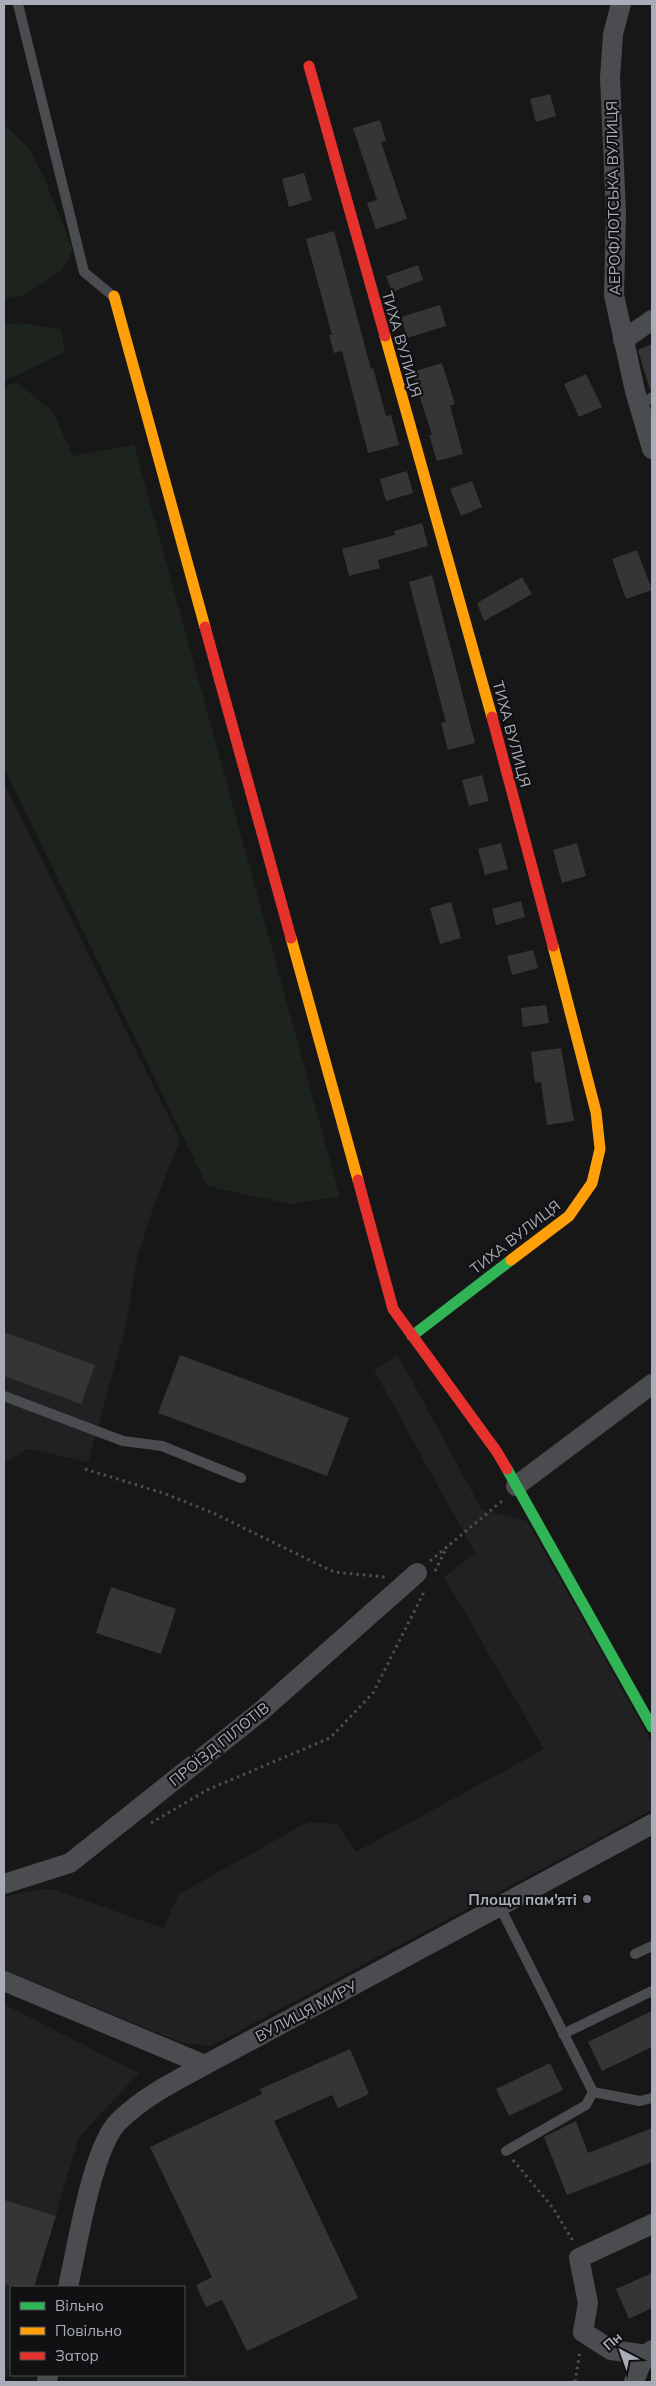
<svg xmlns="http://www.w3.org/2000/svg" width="656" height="2386" viewBox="0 0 656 2386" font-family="Mulish,sans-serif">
<rect width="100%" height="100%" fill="#171717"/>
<g fill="#212123">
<polygon points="4,783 180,1140 154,1205 137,1258 126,1325 88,1462 27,1449 4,1464"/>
<polygon points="398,1355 482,1510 527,1521 652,1742 652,1810 211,2046 183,2043 4,1970 4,1897 39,1889 56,1890 163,1928 179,1894 308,1822 337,1824 356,1852 544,1749 444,1577 475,1553 374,1370"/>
<polygon points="4,2004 139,2073 79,2137 34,2287 11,2287 11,2361 5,2382"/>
</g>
<g fill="#1d241e">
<polygon points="4,124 29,149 43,175 73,250 62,270 25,295 4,298"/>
<polygon points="18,323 61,329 65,352 4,381 4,324"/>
<polygon points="17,382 53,412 73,456 134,445 340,1197 290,1204 207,1186 4,768 4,387"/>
</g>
<g fill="#353536">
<polygon points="550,94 556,116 536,122 530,99"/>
<polygon points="380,120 386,141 381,142 407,219 376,229 367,203 377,200 353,128"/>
<polygon points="304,173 312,200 289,207 282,179"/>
<polygon points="334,231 371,369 373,368 386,416 391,415 399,445 368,453 342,351 334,353 329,335 332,335 306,239"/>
<polygon points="418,265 423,280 392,292 386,276"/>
<polygon points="440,305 446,326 407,338 401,317"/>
<polygon points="652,344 652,390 650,390 638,350"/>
<polygon points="442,363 455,404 450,406 463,454 437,461 429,435 432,435 412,372"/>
<polygon points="586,374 602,407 579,417 564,384"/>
<polygon points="407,471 413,493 386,501 380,479"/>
<polygon points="472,481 482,507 461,516 450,489"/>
<polygon points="422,523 428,546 378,560 380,568 349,576 342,549 395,535 394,531"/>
<polygon points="637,550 652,590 626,599 612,559"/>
<polygon points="432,575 475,743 448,750 441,723 446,722 409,582"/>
<polygon points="522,577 532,594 484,621 477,603"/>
<polygon points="482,775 489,801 469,806 462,780"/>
<polygon points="501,843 508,869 485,875 478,849"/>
<polygon points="577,843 586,876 562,883 553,850"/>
<polygon points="521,901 525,917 496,925 492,909"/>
<polygon points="451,902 461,938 440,944 430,908"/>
<polygon points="533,950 538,968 512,975 507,956"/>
<polygon points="546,1005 549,1023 523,1027 521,1008"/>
<polygon points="561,1048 574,1121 547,1125 541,1082 535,1083 531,1052"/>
<polygon points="4,1332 95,1365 81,1404 4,1376"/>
<polygon points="180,1355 349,1418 327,1476 158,1413"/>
<polygon points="111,1587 176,1609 161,1654 96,1633"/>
<polygon points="652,2011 652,2047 602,2071 588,2042"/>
<polygon points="350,2049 369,2094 338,2108 332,2095 274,2121 358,2298 247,2351 222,2300 206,2307 196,2285 212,2277 150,2147 262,2094 260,2089"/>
<polygon points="550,2063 563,2090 509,2116 496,2089"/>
<polygon points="576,2121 588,2153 652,2128 652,2162 567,2195 544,2137"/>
<polygon points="4,2200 56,2216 34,2287 16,2287 4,2284"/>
<polygon points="652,2273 652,2308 629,2319 616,2289"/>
</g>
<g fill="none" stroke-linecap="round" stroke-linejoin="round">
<g stroke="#4d4e52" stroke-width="3" stroke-dasharray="2.5 4" stroke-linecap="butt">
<polyline points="85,1469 163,1493 211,1512 334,1572 385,1577"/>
<polyline points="430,1561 502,1501"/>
<polyline points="435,1571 447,1547"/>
<polyline points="151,1823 207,1790 330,1738 373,1693 424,1592"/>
<polyline points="513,2160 553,2208 573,2241"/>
<polyline points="575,2382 580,2351"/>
</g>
<g stroke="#4b4c50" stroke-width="10">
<polyline points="18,4 84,272 113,296"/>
<polyline points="639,406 652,397"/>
<polyline points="4,1396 123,1441 162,1446 241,1478"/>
<polyline points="500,1907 593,2092 586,2105 506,2151"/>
<polyline points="635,1954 652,1946"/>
<polyline points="563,2034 652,1991"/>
<polyline points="593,2092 640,2101 652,2098"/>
</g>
<g stroke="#4b4c50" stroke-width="20">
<polyline points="621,4 613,34 610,78 616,213 614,295 635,391 652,449"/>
<polyline points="623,340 652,320"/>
<polyline points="516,1486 652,1384"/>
<polyline points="4,1884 70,1863 260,1712 417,1573"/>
<polyline points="4,1981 205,2065"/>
<path d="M68 2287C77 2248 92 2147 119 2121 143 2097 175 2081 205 2065L652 1824"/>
<polyline points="647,2355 611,2350 583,2332 588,2303 579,2258 652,2224"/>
<polyline points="47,2382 48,2375"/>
<path d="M634 2382C638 2370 642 2359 652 2350"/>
</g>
<g stroke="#30b455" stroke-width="11">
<polyline points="412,1336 511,1260"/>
<polyline points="507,1469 652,1727"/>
</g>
<g stroke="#ff9f0a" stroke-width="11">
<polyline points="114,296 205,627"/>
<polyline points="385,336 492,717"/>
<polyline points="291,938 358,1180"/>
<polyline points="511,1260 569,1216 592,1183 600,1149 596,1112 553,946"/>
</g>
<g stroke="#e5322d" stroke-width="11">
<polyline points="309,66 385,336"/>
<polyline points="205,627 291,938"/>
<polyline points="492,717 553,946"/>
<polyline points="358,1180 393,1309 497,1452 507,1469"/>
</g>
</g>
<circle fill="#757880" stroke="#111113" stroke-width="2" cx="587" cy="1899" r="5"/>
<g text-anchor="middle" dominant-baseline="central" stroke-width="4.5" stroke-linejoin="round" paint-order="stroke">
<g font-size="15" fill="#a8adb8" stroke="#111113">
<text transform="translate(613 198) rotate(-91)">АЕРОФЛОТСЬКА ВУЛИЦЯ</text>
<text transform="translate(402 344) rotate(74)">ТИХА ВУЛИЦЯ</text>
<text transform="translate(512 734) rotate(75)">ТИХА ВУЛИЦЯ</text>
<text transform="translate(515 1237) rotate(-38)">ТИХА ВУЛИЦЯ</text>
<text transform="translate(219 1744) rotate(-39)">ПРОЇЗД ПІЛОТІВ</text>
<text transform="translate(306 2011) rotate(-28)">ВУЛИЦЯ МИРУ</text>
</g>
<g font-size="15" font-weight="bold" fill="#a8adb8" stroke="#111113" text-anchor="end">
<text x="577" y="1899">Площа пам'яті</text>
</g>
</g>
<rect width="656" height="2386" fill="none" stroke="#a8adb8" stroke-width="10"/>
<rect x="10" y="2286" width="175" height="90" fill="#111113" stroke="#4d4f55"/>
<rect x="20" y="2302" width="25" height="8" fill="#30b455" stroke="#4d4f55"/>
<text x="55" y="2311" font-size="15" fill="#a8adb8">Вільно</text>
<rect x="20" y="2327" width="25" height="8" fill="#ff9f0a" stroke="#4d4f55"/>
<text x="55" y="2336" font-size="15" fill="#a8adb8">Повільно</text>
<rect x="20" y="2352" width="25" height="8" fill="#e5322d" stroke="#4d4f55"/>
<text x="55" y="2361" font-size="15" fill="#a8adb8">Затор</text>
<g transform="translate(621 2351) rotate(319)" stroke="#111113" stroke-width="4" paint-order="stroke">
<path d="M0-4L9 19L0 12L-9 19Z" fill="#a8adb8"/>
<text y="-8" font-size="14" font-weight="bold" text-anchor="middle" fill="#a8adb8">Пн</text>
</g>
</svg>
